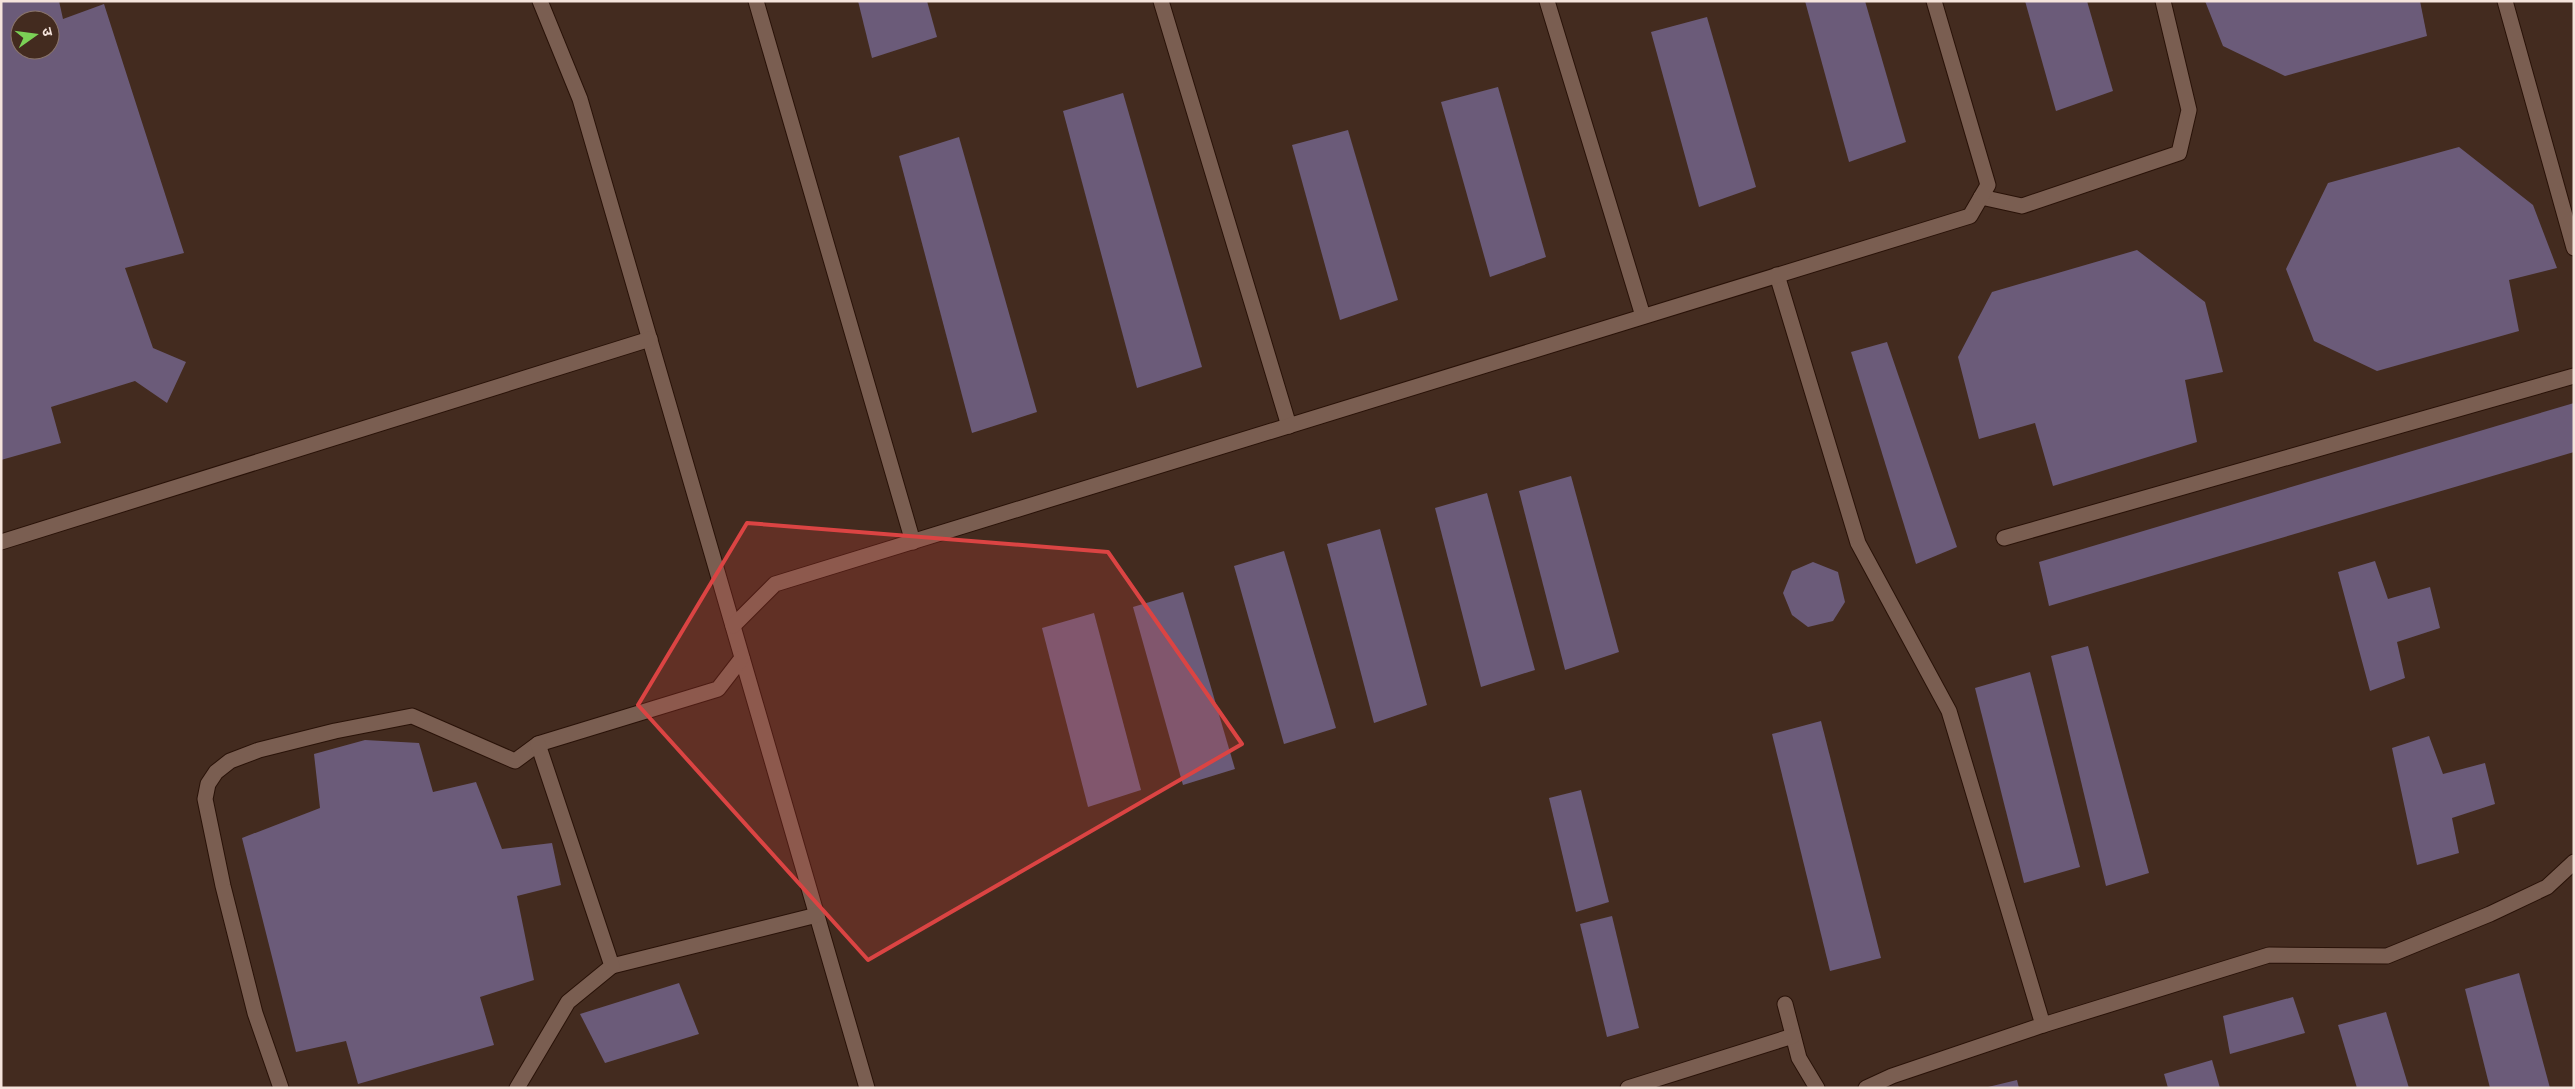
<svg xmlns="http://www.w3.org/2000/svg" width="2575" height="1089" viewBox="0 0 2575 1089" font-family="'Asap Condensed','Noto Sans Devanagari',sans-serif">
<rect width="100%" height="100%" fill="#432b1f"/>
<g fill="#6b5b79" fill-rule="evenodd">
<path d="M1 1H59L63 19 104 4 184 253 125 268 153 348 186 362 167 403 135 381 51 407 61 443 1 460ZM20 20H50V50H20Z"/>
<polygon points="858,1 927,1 937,37 872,58"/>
<polygon points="1805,1 1865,1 1906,142 1849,162"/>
<polygon points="2025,1 2087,1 2113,91 2056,111"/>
<polygon points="2205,1 2420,1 2427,36 2285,76 2223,46"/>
<polygon points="1707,17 1756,187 1699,207 1651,32"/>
<polygon points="1498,87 1546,257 1490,277 1441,102"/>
<polygon points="1123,93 1202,367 1137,388 1063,111"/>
<polygon points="1348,130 1398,300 1340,320 1292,145"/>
<polygon points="959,137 1037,412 972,433 899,156"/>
<polygon points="2459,147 2533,205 2557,268 2509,280 2519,331 2377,371 2314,341 2286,269 2328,183"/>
<polygon points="2137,250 2205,302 2223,372 2185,380 2197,442 2053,486 2035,423 1979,439 1958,357 1992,292"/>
<polygon points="1887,342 1957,547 1916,564 1851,352"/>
<polygon points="2574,403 2574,452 2049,606 2039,562"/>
<polygon points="1571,476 1619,652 1565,670 1519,491"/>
<polygon points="1487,493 1535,670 1481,687 1435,508"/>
<polygon points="1380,529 1427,705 1374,723 1327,544"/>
<polygon points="1284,551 1336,728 1284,744 1234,566"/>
<polygon points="2375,561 2388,599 2430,587 2440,628 2397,642 2405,678 2370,691 2338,572"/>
<polygon points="1813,562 1838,572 1845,602 1833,621 1808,627 1792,615 1783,593 1792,571"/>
<polygon points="1183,592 1235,769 1183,785 1133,607"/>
<polygon points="1094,613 1141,790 1088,807 1042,628"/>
<polygon points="2088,646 2149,873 2106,886 2051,656"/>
<polygon points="2030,672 2080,867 2024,883 1975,688"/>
<polygon points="1821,721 1881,958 1830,971 1772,734"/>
<polygon points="2429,736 2443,774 2485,763 2495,804 2452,818 2459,853 2417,865 2392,748"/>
<polygon points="365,740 419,743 433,792 476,782 502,849 552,843 561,885 517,896 534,980 480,997 494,1045 358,1084 346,1041 296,1052 242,838 320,808 314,754"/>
<polygon points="1581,790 1609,902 1576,912 1549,798"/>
<polygon points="1612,916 1639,1028 1607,1037 1580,924"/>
<polygon points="2519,973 2550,1088 2490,1088 2465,989"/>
<polygon points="679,983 699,1034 605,1063 580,1014"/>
<polygon points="2293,997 2305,1033 2230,1054 2223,1016"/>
<polygon points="2386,1012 2409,1088 2357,1088 2338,1025"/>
<polygon points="2212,1060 2220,1088 2168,1088 2164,1074"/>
<polygon points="2017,1080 2019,1088 1988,1088 1988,1087"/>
</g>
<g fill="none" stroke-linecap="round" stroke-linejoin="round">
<defs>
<g id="street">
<polyline points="540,1 580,99 867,1088"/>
<polyline points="756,1 913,542"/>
<polyline points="1161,1 1289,426"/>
<polyline points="1547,1 1643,316"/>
<polyline points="2505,1 2574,248"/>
<polyline points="1981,197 2022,206 2179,153 2189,110 2163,1"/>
<polyline points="1777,275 1858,543 1949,711 2043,1025"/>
<polyline points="2004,538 2574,376"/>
<polyline points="1,542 650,339"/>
<polyline points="733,626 775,584 1970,216 1988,185 1934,1"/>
<polyline points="612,966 817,915"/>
<polyline points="1785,1004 1799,1058 1817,1088"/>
<polyline points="281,1088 255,1013 223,886 205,799 208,784 216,772 230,761 259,750 335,731 412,716 515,761 538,744 718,689 742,658"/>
<polyline points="517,1088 568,1002 612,966 538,744"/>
<polyline points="1628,1088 1793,1036"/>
<polyline points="1866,1088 1892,1076 2043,1025 2269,955 2387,956 2490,914 2547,887 2574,862"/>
</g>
</defs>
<use href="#street" stroke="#291208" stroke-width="17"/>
<use href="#street" stroke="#7a5e51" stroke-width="15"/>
</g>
<path fill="#db4443" fill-opacity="0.2" stroke="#db4443" stroke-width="4" stroke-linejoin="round" d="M747 523 1108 552 1242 744 868 960 638 705Z"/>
<rect width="2575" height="1089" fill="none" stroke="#f5e4dc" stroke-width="5"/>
<g transform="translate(35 35) rotate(76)"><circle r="24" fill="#432b1f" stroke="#8a756b"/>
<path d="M0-4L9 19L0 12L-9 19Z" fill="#7bd156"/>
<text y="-8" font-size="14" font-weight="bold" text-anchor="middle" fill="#f5e4dc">उ</text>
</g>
</svg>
